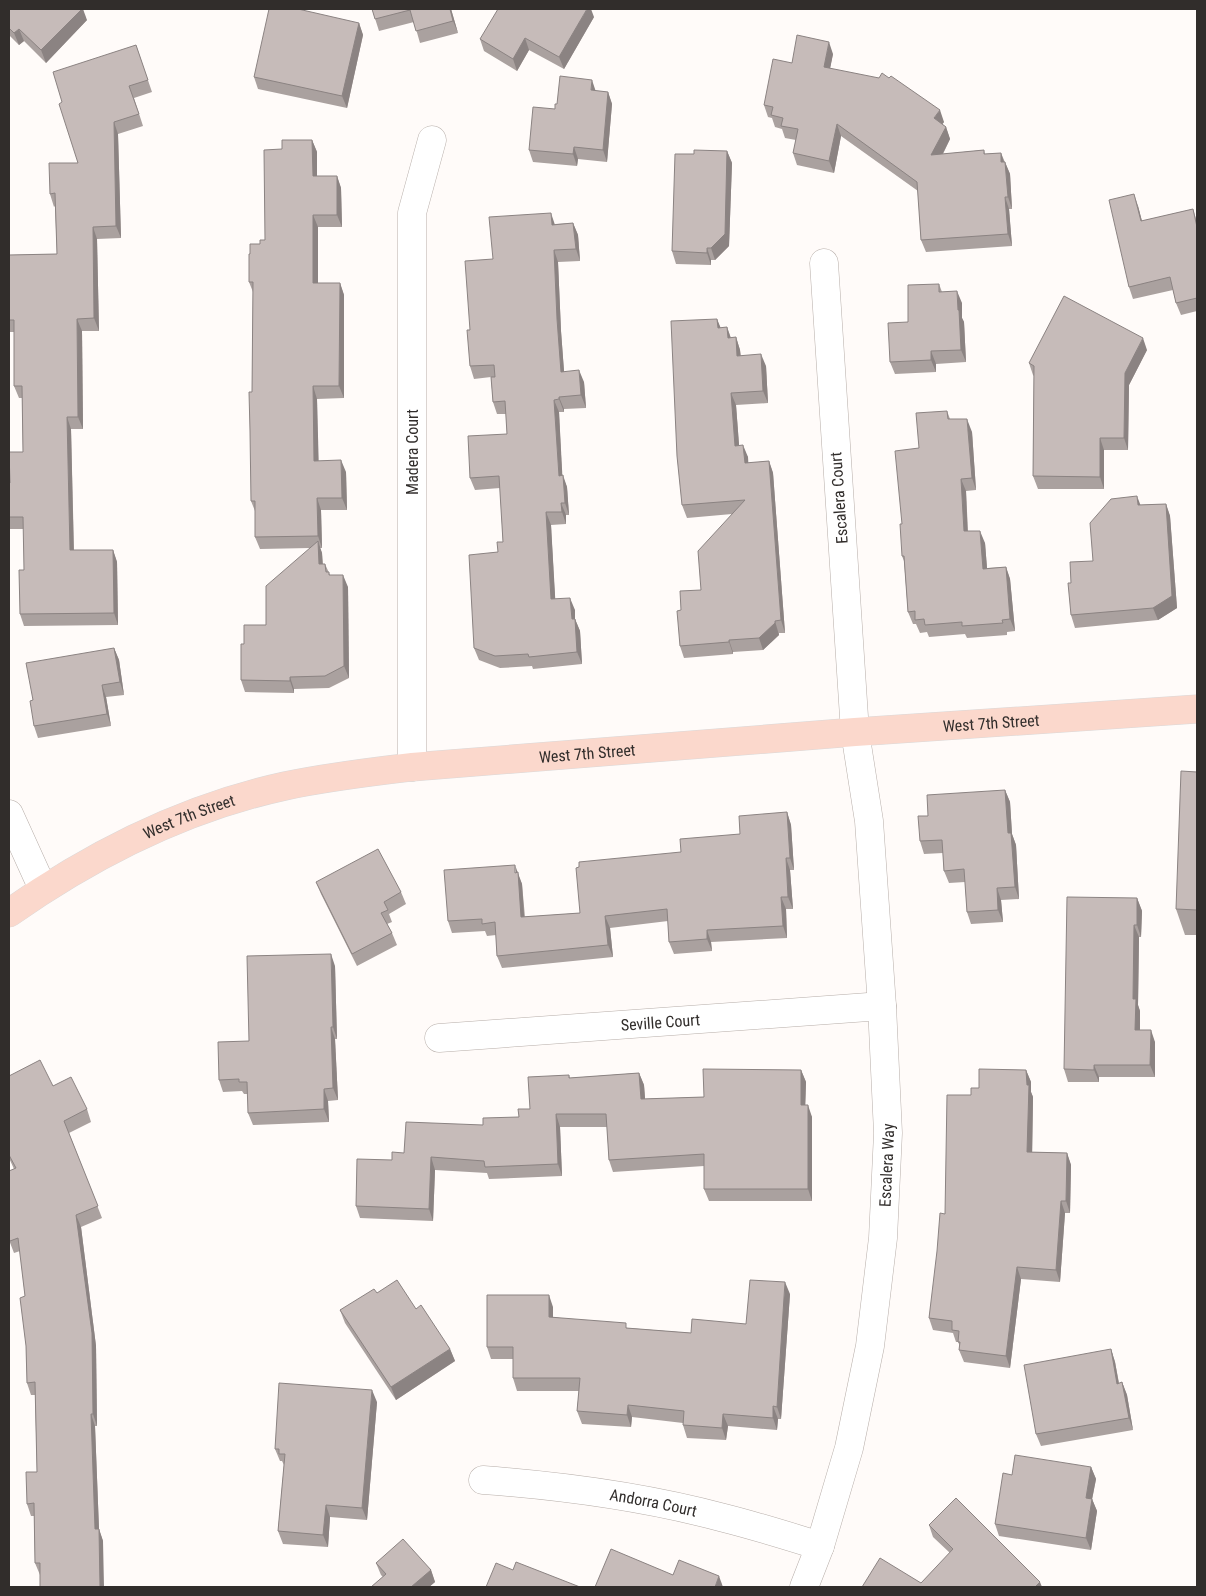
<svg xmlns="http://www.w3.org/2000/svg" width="1206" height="1596" viewBox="0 0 1206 1596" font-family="'Roboto Condensed',sans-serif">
<rect width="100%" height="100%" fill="#fffbf9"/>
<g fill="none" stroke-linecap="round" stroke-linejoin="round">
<defs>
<g id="minor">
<polyline points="412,767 412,213 432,140"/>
<polyline points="9,814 43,889"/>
<path id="s1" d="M439 1038 882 1006"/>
<path id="s2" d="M483 1480C564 1486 646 1497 724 1518 756 1526 788 1536 820 1546"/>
<path id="s3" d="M804 1587 820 1546 849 1448 870 1346 883 1238 888 1133 882 1006 869 821 855 732 824 263"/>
</g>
<g id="major">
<path id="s4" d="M9 913C93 854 184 808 285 786 327 777 370 772 412 767L855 732 1197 709"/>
</g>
</defs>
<use href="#minor" stroke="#b7aea9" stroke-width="29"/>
<use href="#major" stroke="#dad9d9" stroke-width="29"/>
<use href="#minor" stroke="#fff" stroke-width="28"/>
<use href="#major" stroke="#fbd8cc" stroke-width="28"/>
</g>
<g fill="#aaa19f">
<polygon points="9,9 87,20 46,63 24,41 19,45 9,35"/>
<polygon points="372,9 451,9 458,33 420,43 414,22 379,31"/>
<polygon points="594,17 564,69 529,50 517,71 484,51 480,39"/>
<polygon points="359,23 363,35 347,108 258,89 254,77"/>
<polygon points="136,45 152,92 134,98 143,126 118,134 121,238 97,239 99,331 82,331 83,429 71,429 74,550 113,550 117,562 118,625 24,626 20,614 24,570 24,529 9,529 9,483 10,483 23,452 22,398 19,398 14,386 14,332 9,332 9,255 57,254 55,206 54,207 50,194 78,163 62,102"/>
<polygon points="833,54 830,68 944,122 942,124 946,127 950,139 943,154 984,150 985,154 1001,153 1010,174 1012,209 1009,209 1012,246 926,252 921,240 918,191 841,136 834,173 797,165 793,153 796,140 785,138 782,129 775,127 772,118 768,117 764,105 792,63"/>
<polygon points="596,91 608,92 612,104 607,162 578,159 577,166 533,162 529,150 555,109 557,104"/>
<polygon points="312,140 317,152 317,176 337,176 341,188 342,227 318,227 318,283 340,283 344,295 344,398 317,399 318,461 346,472 347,510 321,510 322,548 320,548 322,553 323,564 325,564 330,575 348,587 349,678 329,688 294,689 294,693 245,692 241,680 244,644 266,625 310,548 260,549 255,537 255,511 251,501 253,292 249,282 250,254 265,240 282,149"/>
<polygon points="727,151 732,163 729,246 715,260 711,260 711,265 676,264 672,251 694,154"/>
<polygon points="1138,206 1142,221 1193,209 1197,222 1197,311 1181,315 1176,303 1173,290 1133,299 1129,287"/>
<polygon points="573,223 578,235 580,261 558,262 561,331 564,372 584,382 586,408 564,409 564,412 559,412 562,475 567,487 569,515 566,515 566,524 551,525 555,599 575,610 575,619 580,631 582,664 533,669 532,666 500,668 479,660 474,648 498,552 503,542 500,488 475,490 470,478 507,434 506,414 497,414 493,402 491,377 474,379 470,366 470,330 493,259 555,224"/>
<polygon points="939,284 942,292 962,303 962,318 964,322 966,362 936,364 936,372 895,374 890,362 908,322"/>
<polygon points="717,319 720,328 727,327 731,338 736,337 740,350 741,356 766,366 768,403 736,405 739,445 748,457 748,463 769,461 773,473 785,633 779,633 779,635 763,650 733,652 733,654 684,658 680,646 681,610 701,590 732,514 687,518 682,505"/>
<polygon points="1147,350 1129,385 1128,450 1104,450 1104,489 1038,489 1033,476 1034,376 1033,375 1029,363"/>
<polygon points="947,411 950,419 972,432 976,490 966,491 968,531 985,543 987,568 1006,567 1010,579 1015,631 1007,632 1007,635 967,638 965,634 929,637 927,632 920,633 916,624 913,624 908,612 904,561 902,556 902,524 919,448"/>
<polygon points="1166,504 1170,516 1177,608 1158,620 1075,628 1071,615 1071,583 1093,561 1141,505"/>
<polygon points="114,648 119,660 124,695 106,697 111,726 38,738 34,726 33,700"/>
<polygon points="1197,772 1197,935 1185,935 1176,909"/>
<polygon points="1005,790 1010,802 1012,834 1016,845 1019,899 1001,900 1003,922 971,924 967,912 965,882 949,883 944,871 943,853 924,854 920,841 928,816"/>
<polygon points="787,812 791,825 794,870 790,870 793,909 786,909 787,938 711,942 712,951 674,954 669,942 668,921 610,928 613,957 502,968 497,956 496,935 487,936 485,931 452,933 448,921 517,872 522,884 525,917 580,913 681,852 740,834"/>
<polygon points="316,882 401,892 406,904 389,914 392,922 387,924 392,933 397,945 357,966 321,894"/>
<polygon points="1137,898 1142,911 1141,937 1139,937 1138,1005 1140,1011 1140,1030 1155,1042 1155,1077 1099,1077 1099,1082 1068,1082 1064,1069"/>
<polygon points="335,966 337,1039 335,1039 338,1100 328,1101 329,1122 253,1125 248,1113 248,1094 244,1094 242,1091 223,1092 219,1080 249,1041"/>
<polygon points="801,1070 806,1082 805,1105 812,1117 812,1201 709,1201 704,1189 704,1166 613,1172 609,1160 607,1127 560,1127 562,1176 489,1179 487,1173 435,1170 433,1221 360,1218 356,1206 392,1160 404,1153 483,1125 519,1117 530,1109 569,1075 570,1078 639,1073 644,1085 645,1099 704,1097"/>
<polygon points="1026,1070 1031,1082 1031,1092 1033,1097 1032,1152 1067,1153 1071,1165 1070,1213 1065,1213 1060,1282 1021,1279 1010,1368 964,1362 959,1350 960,1346 958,1342 956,1342 953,1333 933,1330 929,1318 945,1214 971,1095 979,1088"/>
<polygon points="9,1076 53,1086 87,1109 91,1122 69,1133 102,1218 81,1227 96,1346 97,1426 95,1426 99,1529 103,1541 40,1575 35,1563 34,1516 31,1516 27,1504 37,1472 35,1395 31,1395 27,1383 25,1296 20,1251 14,1253 9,1240 9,1171 14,1169 9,1158"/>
<polygon points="377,1293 416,1309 450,1349 455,1361 396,1400 345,1323 340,1310"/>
<polygon points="790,1294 781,1419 778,1419 777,1430 728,1426 726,1440 687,1438 683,1425 683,1423 632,1417 631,1427 582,1424 577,1411 579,1391 517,1391 513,1378 513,1359 491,1359 487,1347 553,1307 553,1317 628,1328 691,1333 746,1324"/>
<polygon points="1111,1349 1115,1362 1119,1383 1122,1382 1127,1395 1133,1430 1041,1446 1036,1434"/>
<polygon points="377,1402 367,1520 330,1517 328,1547 283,1544 278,1531 284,1465 282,1461 280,1461 275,1449"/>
<polygon points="1091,1467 1096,1479 1092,1499 1097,1511 1091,1550 999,1536 995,1524 1012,1475"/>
<polygon points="929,1525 1042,1587 921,1583 950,1553 933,1537"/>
<polygon points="376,1563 431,1570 435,1582 429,1587 371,1587 383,1577 381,1575"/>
</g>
<g fill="#8b8382">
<polygon points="82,9 83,9 87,20 46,63 41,50"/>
<polygon points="450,9 451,9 458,33 453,21"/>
<polygon points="587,9 591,9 594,17 564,69 559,57"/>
<polygon points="359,23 363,35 347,108 342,96"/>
<polygon points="19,29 24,41 19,45 14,33"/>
<polygon points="525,38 529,50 517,71 513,59"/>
<polygon points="829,42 833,54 828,79 824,67"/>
<polygon points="592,80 596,92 591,90"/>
<polygon points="608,92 612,104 607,162 603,150"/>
<polygon points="940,110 944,122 938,130 934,118"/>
<polygon points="114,122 118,134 121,238 116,226"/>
<polygon points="837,124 841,136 834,173 829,161"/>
<polygon points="946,127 950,139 936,167 931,155"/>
<polygon points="312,140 317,152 317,188 313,176"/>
<polygon points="574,147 578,159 577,166 573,154"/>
<polygon points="727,151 732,163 729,246 715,260 711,248"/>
<polygon points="1001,153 1005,165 1001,162"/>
<polygon points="1005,162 1010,174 1012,209 1008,197"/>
<polygon points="337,176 341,188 342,227 337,215"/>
<polygon points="1134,194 1138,206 1145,233 1141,221"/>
<polygon points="1005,197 1009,209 1012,246 1008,234"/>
<polygon points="551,213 555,225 552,225"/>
<polygon points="313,215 318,227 318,295 313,283"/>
<polygon points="573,223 578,235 580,261 576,249"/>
<polygon points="93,227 97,239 99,331 94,318"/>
<polygon points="707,248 711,260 711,265 707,253"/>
<polygon points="554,250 558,262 561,331 565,384 561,372 557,319"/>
<polygon points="340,283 344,295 344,398 339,386"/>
<polygon points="957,291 962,303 962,318 964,322 966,362 961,350"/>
<polygon points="77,319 82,331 83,429 78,417"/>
<polygon points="717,319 722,331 718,328"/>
<polygon points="727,327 731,339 728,338"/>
<polygon points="736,337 740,350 741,368 737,356"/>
<polygon points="1143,338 1147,350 1129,385 1128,450 1124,438 1125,373"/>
<polygon points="931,351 936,364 936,372 931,360"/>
<polygon points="761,354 766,366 768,403 763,391"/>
<polygon points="579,370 584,382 586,408 581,395"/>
<polygon points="313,386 317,399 319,473 314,461"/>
<polygon points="731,393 736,405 740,458 735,446"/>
<polygon points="559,397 564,409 564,412 559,399"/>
<polygon points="554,400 559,412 563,488 559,476"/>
<polygon points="67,417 71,429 74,562 70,550"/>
<polygon points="967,419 972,432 976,490 972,478"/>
<polygon points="1100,438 1104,450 1104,489 1100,477"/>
<polygon points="743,445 748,457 749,475 745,463"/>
<polygon points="341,460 346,472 347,510 342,498"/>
<polygon points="769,461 773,473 785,633 781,620"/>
<polygon points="563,475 567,487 569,515 565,503"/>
<polygon points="961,479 966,491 968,543 964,531"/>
<polygon points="1137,496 1142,509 1138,505"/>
<polygon points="317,498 321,510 322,548 318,536"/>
<polygon points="561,503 566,515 566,524 562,512"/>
<polygon points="1166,504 1170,516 1177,608 1158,620 1153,608"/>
<polygon points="546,512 551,525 556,612 551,599"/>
<polygon points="980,531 985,543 988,581 983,569"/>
<polygon points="318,541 322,553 323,576 319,564"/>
<polygon points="113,550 117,562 118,625 114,613"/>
<polygon points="1006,567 1010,579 1015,631 1010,619"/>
<polygon points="343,575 348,587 349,678 344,666"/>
<polygon points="570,598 575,610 575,619 580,631 582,664 577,652 572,619"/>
<polygon points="775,621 779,635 763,650 759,638"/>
<polygon points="729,640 733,652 733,654 729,642"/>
<polygon points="114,648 119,660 124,695 120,682"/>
<polygon points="290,677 294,689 294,693 290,681"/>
<polygon points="102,685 106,697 111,726 107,714"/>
<polygon points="1005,790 1010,802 1012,834 1016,845 1019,899 1015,887 1008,833"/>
<polygon points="787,812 791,825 794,870 790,858"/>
<polygon points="786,858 790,870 793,909 788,897"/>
<polygon points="515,865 522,884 525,930 521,917"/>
<polygon points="997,888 1001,900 1003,922 998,910"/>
<polygon points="781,897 786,909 787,938 783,926"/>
<polygon points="1137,898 1142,911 1141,937 1137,925"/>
<polygon points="605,916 610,928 613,957 608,945"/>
<polygon points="1134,925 1139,937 1138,1005 1140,1011 1140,1042 1135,1030 1133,999"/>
<polygon points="707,930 711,942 712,951 707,939"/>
<polygon points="331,954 335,966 337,1039 333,1027"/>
<polygon points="331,1027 335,1039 338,1100 333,1088"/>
<polygon points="1151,1030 1155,1042 1155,1077 1150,1065"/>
<polygon points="1094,1065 1099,1077 1099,1082 1094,1070"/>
<polygon points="801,1070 806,1082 805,1117 801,1105"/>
<polygon points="1026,1070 1031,1082 1031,1092 1033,1097 1032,1164 1027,1152 1027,1085"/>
<polygon points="639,1073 644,1085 646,1111 641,1099"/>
<polygon points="324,1089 328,1101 329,1122 324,1109"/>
<polygon points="808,1105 812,1117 812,1201 808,1189"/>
<polygon points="556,1114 560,1127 562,1176 558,1164"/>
<polygon points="1067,1153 1071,1165 1070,1213 1066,1201"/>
<polygon points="431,1157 435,1170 433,1221 429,1209"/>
<polygon points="1061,1201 1065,1213 1060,1282 1056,1270"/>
<polygon points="76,1215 81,1227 96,1346 97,1426 93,1414"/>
<polygon points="1017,1267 1021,1279 1010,1368 1006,1356"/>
<polygon points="785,1282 790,1294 781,1419 777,1407"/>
<polygon points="549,1295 553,1307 553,1329 549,1317"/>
<polygon points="450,1349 455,1361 396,1400 391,1387"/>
<polygon points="1111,1349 1115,1362 1121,1396 1117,1384"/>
<polygon points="1122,1382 1127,1395 1133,1430 1129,1418"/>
<polygon points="372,1390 377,1402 367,1520 362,1508"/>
<polygon points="628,1405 632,1417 631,1427 627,1415"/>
<polygon points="773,1406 778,1419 777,1430 773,1418"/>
<polygon points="91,1414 95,1426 99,1529 103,1541 104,1587 100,1587 95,1529"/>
<polygon points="723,1414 728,1426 726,1440 722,1428"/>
<polygon points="1091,1467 1096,1479 1090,1510 1086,1498"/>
<polygon points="1092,1499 1097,1511 1091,1550 1086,1538"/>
<polygon points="326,1505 330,1517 328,1547 323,1535"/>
<polygon points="431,1570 435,1582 429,1587 411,1587"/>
<polygon points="719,1576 723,1587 715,1587"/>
<polygon points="1040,1582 1042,1587 1035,1587"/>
</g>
<g fill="#c6bbb9" stroke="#8b8382">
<polygon points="9,9 82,9 41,50 19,29 14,33 9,28"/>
<polygon points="269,9 298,9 359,23 342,96 254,77"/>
<polygon points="372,9 450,9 453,21 416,31 410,10 375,19"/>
<polygon points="498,9 587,9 559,57 525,38 513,59 480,39"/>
<polygon points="797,35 829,42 824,67 879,78 882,73 889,78 891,76 940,110 934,118 946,127 931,155 984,150 984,154 1001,153 1001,162 1005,162 1008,197 1005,197 1008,234 921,240 917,182 837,124 829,161 793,153 798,129 781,126 783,118 771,115 773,107 764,105 773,59 792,63"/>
<polygon points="136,45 148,80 129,86 139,114 114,122 116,226 93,227 94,318 77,319 78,417 67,417 70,550 113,550 114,613 20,614 19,570 24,570 23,517 9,517 9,483 10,483 9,452 23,452 22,386 14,386 14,320 9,320 9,255 57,254 55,193 50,194 49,163 78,163 59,104 62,102 53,72"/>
<polygon points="560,76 592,80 591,90 608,92 603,150 574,147 573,154 529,150 533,107 555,109 555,104 557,104"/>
<polygon points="282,140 312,140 313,176 337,176 337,215 313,215 313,283 340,283 339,386 313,386 314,461 341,460 342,498 317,498 318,536 255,537 255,501 251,501 250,431 249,392 252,392 253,282 249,282 249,254 250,254 250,244 260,244 260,240 265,240 264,150 282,149"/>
<polygon points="694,150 727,151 725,234 711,248 707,248 707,253 672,251 675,154 694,154"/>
<polygon points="1134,194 1141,221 1193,209 1197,227 1197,298 1176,303 1170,277 1129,287 1109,200"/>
<polygon points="551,213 552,225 573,223 576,249 554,250 557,319 561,372 579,370 581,395 559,397 559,399 554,400 559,476 563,475 565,503 561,503 562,512 546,512 551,599 570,598 572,619 575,619 577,652 529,657 528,654 495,656 474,648 469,555 498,552 497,542 503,542 499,476 470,478 468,436 507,434 505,401 493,402 491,377 495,377 494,365 470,366 467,330 470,330 465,261 493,259 489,217"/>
<polygon points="939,284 939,292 957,291 958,310 959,310 961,350 931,351 931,360 890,362 888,323 908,322 908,285"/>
<polygon points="1064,296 1143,338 1125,373 1124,438 1100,438 1100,477 1033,476 1034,366 1029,363"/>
<polygon points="717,319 718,328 727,327 728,338 736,337 737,356 761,354 763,391 731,393 735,446 743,445 745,463 769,461 781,620 775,621 775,623 759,638 729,640 729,642 680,646 677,611 681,610 680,591 701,590 698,551 745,500 682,505 677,456 671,321"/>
<polygon points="947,411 948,419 967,419 972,478 961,479 964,531 980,531 983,569 1006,567 1010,619 1002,620 1003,623 962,626 962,622 925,625 924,619 915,620 915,611 908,612 904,556 902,556 900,524 902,524 895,451 919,448 916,413"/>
<polygon points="1137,496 1138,505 1166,504 1172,596 1153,608 1071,615 1068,583 1071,583 1070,562 1093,561 1090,523 1111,499"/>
<polygon points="318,541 319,564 325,564 326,572 329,572 329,575 343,575 344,666 325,676 290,677 290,681 241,680 241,644 244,644 244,625 266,625 266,586"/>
<polygon points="114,648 120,682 102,685 107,714 34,726 30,701 33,700 26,663"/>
<polygon points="1181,771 1197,772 1197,910 1176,909"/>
<polygon points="1005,790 1008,833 1011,833 1015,887 997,888 998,910 967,912 964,869 944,871 942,840 920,841 918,816 928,816 927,795"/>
<polygon points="787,812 790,858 786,858 788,897 781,897 783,926 707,930 707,939 669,942 667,909 605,916 608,945 497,956 495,922 482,924 482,919 448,921 444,870 515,865 515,873 518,872 521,917 580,913 576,868 579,867 579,862 681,852 680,839 740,834 739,816"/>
<polygon points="378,849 401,892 384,902 388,910 381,913 392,933 352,954 316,882"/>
<polygon points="1067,897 1137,898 1137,925 1134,925 1133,999 1136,999 1135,1030 1151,1030 1150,1065 1094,1065 1094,1070 1064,1069"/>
<polygon points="331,954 333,1027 331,1027 333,1088 324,1089 324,1109 248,1113 247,1082 239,1082 239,1079 219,1080 218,1042 249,1041 247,956"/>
<polygon points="40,1060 53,1086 71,1077 87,1109 64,1121 98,1206 76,1215 92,1333 93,1414 91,1414 95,1529 99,1529 100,1587 40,1587 40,1563 35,1563 34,1503 27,1504 26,1472 37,1472 35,1382 27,1383 26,1346 20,1298 25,1296 18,1238 10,1241 9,1239 9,1171 16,1168 9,1155 9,1076"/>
<polygon points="703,1069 801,1070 801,1105 808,1105 808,1189 704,1189 704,1154 609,1160 606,1114 556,1114 558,1164 485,1167 484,1161 431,1157 429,1209 356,1206 357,1159 392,1160 392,1152 404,1153 406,1122 483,1125 483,1118 519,1117 518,1109 530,1109 528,1077 569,1075 569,1078 639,1073 641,1099 704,1097"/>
<polygon points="979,1069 1026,1070 1027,1085 1029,1085 1027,1152 1067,1153 1066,1201 1061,1201 1056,1270 1017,1267 1006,1356 959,1350 960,1342 958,1342 959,1331 952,1330 952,1321 929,1318 937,1251 940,1213 945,1214 947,1095 971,1095 971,1088 979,1088"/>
<polygon points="397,1280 416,1309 421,1305 450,1349 391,1387 340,1310 374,1289 377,1293"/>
<polygon points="750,1280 785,1282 777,1407 773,1406 773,1418 723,1414 722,1428 683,1425 684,1411 628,1405 627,1415 577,1411 580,1378 513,1378 513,1347 487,1347 487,1295 549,1295 549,1317 626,1323 626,1328 691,1333 692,1319 746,1324"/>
<polygon points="1111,1349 1117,1384 1122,1382 1129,1418 1036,1434 1024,1365"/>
<polygon points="279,1383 372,1390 362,1508 326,1505 323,1535 278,1531 285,1454 279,1454 279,1449 275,1449"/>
<polygon points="1015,1455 1091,1467 1086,1498 1092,1499 1086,1538 995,1524 1003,1473 1012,1475"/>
<polygon points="956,1498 1040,1582 1035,1587 862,1587 880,1558 921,1583 953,1549 929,1525"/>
<polygon points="403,1539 431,1570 411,1587 371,1587 386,1574 376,1563"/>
<polygon points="611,1549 673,1575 679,1560 719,1576 715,1587 595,1587"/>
<polygon points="516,1562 580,1587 486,1587 496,1563 513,1570"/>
</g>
<g text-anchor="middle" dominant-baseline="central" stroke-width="5" stroke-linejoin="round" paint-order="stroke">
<g font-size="16" fill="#312d2b" stroke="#fff">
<text transform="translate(412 452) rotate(-90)">Madera Court</text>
<text transform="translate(839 498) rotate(-94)">Escalera Court</text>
<text stroke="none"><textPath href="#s4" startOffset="1015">West 7th Street</textPath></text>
<text stroke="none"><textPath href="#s4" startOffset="610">West 7th Street</textPath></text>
<text stroke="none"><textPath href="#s4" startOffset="205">West 7th Street</textPath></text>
<text stroke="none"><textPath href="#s1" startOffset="222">Seville Court</textPath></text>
<text stroke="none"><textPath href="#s3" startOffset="432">Escalera Way</textPath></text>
<text stroke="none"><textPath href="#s2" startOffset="172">Andorra Court</textPath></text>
</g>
</g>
<rect width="1206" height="1596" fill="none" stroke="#312d2b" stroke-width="20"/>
</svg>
